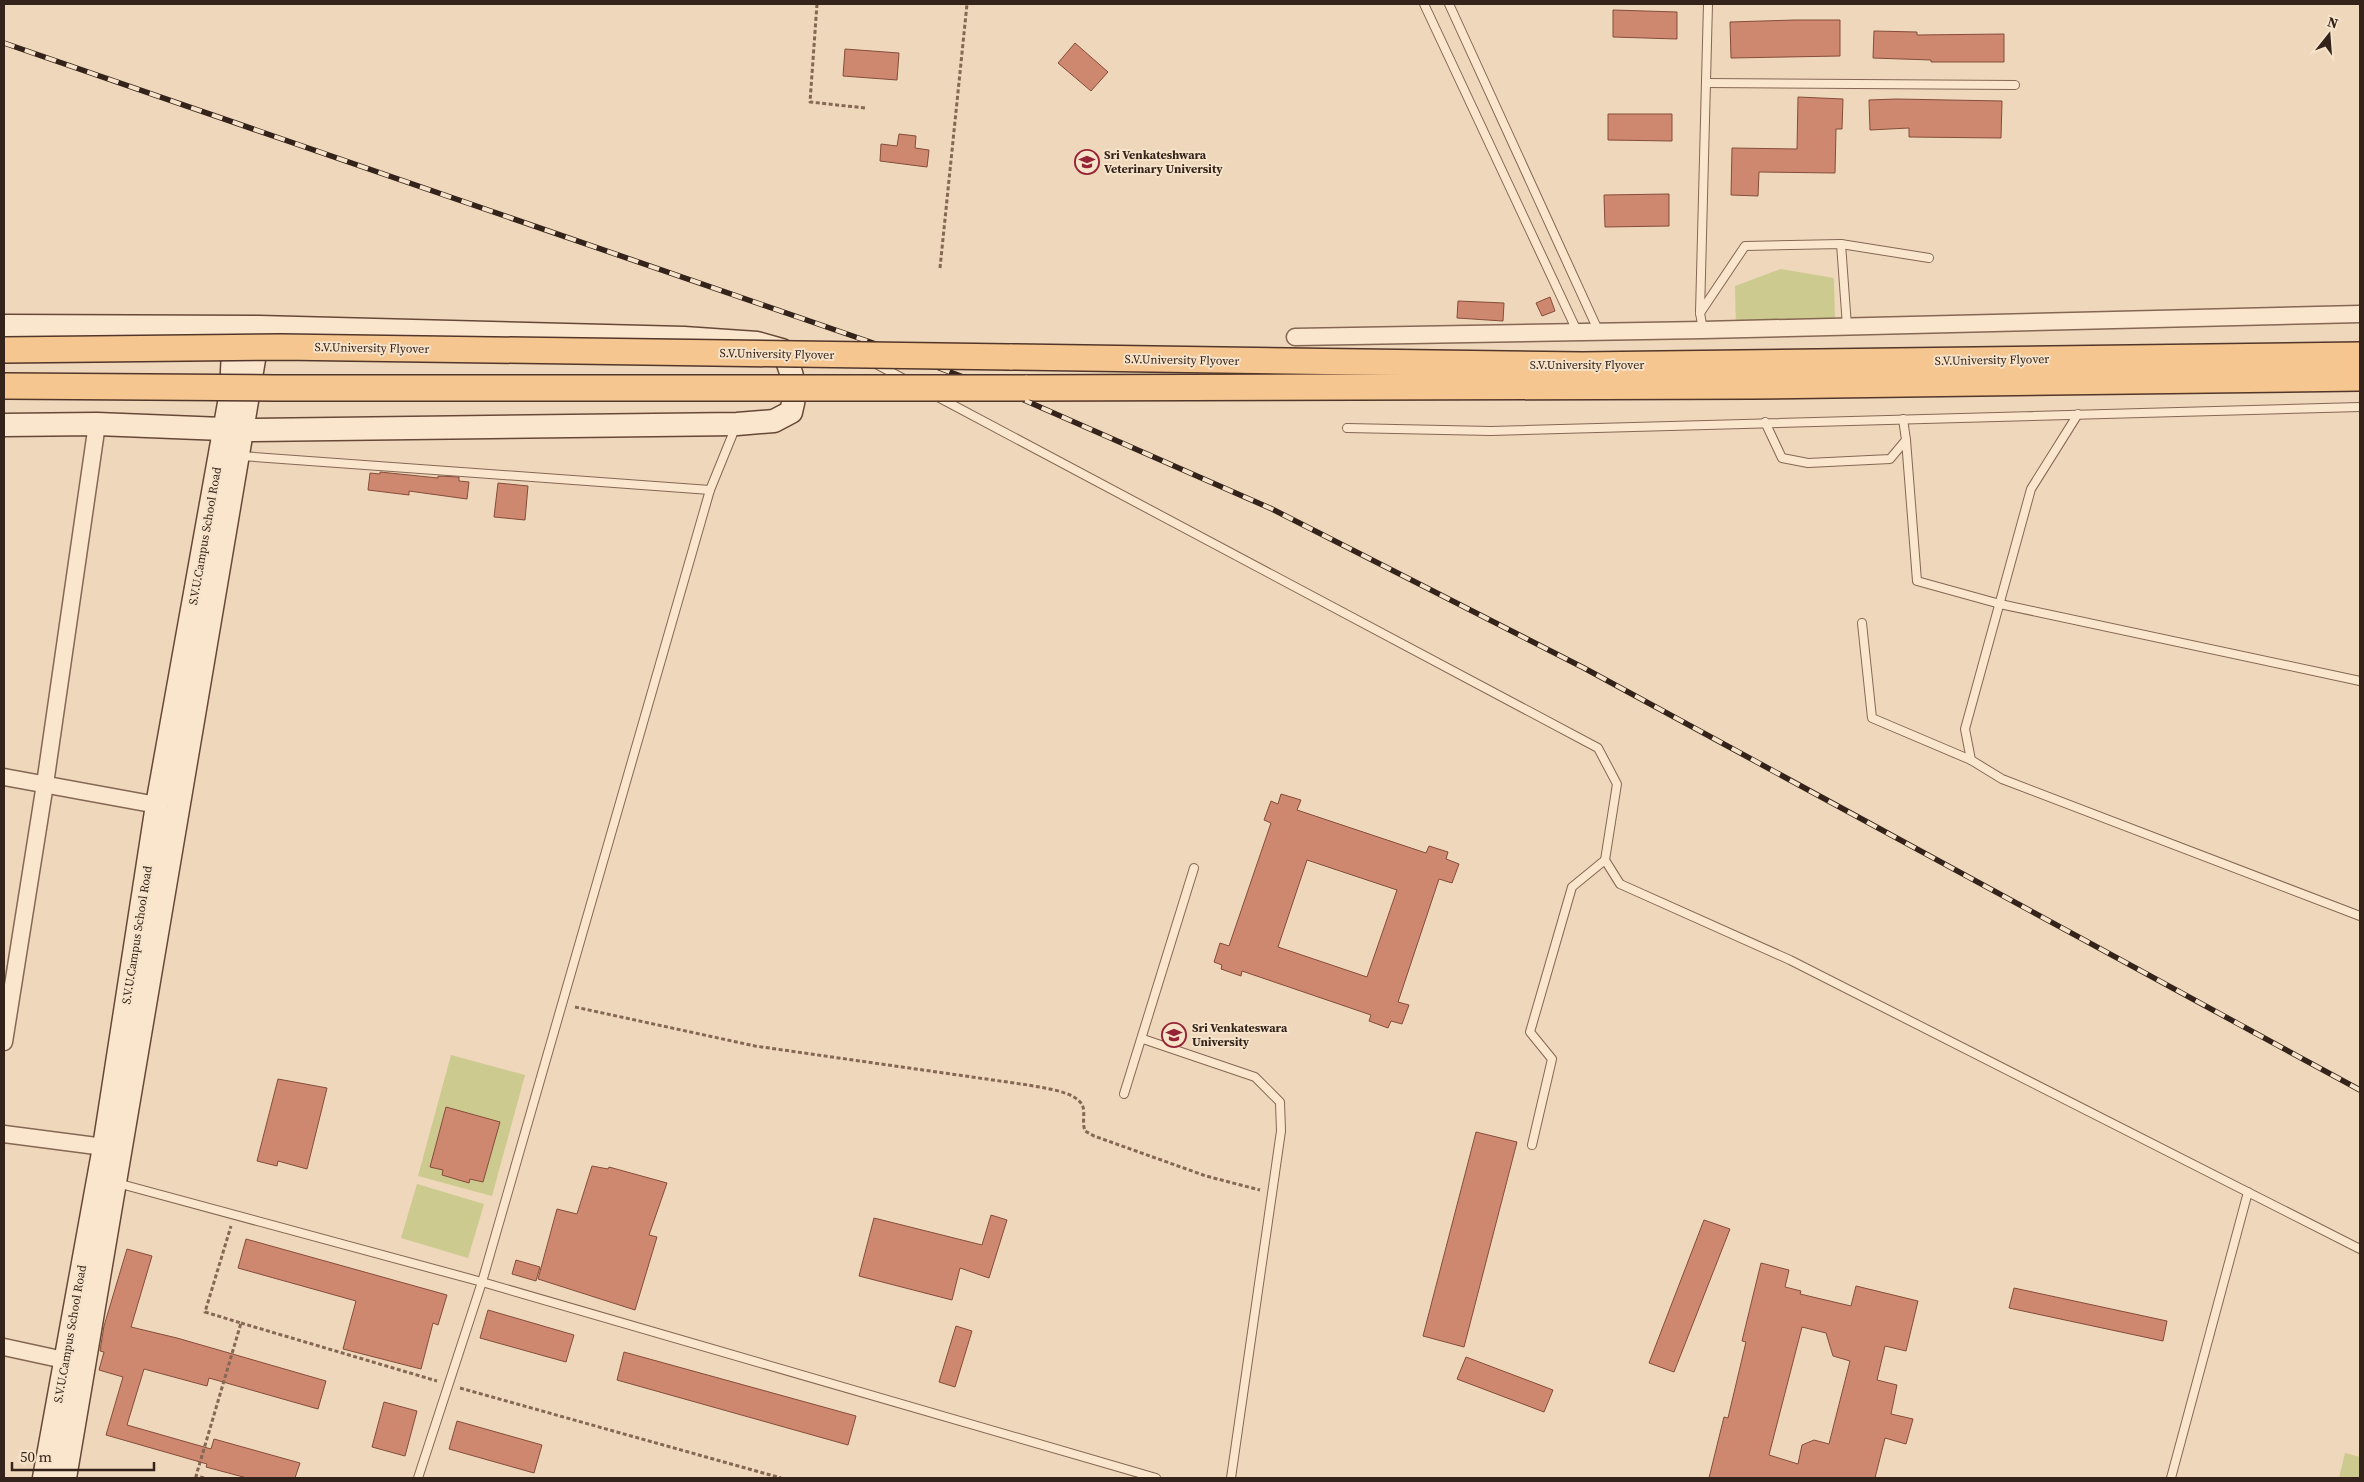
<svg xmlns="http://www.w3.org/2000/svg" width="2364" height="1482" viewBox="0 0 2364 1482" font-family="'Source Serif 4',serif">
<rect width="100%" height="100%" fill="#eed7ba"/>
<g fill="#ccca8f">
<polygon points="1781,269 1834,278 1835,323 1736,326 1735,286"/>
<polygon points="451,1055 525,1075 492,1196 418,1176"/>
<polygon points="417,1184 484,1204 468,1258 401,1238"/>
<polygon points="2345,1453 2360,1457 2360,1478 2339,1478"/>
</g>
<g fill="#ce886f" stroke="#854c3a" fill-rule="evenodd">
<polygon points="1613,10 1677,12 1677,39 1613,37"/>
<polygon points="1795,20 1840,20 1840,56 1731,58 1730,22"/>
<polygon points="1874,31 1917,32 1917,35 2004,34 2004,62 1931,62 1931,60 1873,58"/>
<polygon points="1075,43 1108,72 1091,91 1058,63"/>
<polygon points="845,49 899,53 897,80 843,76"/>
<polygon points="1798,97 1843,99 1842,129 1836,129 1835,173 1759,172 1758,196 1731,195 1732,148 1797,149"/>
<polygon points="1896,99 2002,101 2001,138 1909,137 1909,128 1870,130 1869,100"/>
<polygon points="1608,114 1672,114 1672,141 1608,140"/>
<polygon points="899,134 916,136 915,148 929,150 927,167 880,161 881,144 897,146"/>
<polygon points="1669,194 1669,226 1605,227 1604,195"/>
<polygon points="1550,297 1555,311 1542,316 1536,303"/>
<polygon points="1458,301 1504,303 1503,321 1457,318"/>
<polygon points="380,472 438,478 438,476 459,477 459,481 469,482 467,499 409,491 409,495 368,490 370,473 380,474"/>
<polygon points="498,483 528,486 525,520 494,517"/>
<path d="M1281 794 1301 800 1297 810 1426 853 1429 846 1448 852 1446 859 1459 864 1452 883 1439 879 1398 1002 1409 1005 1402 1024 1391 1021 1388 1028 1369 1021 1371 1015 1242 971 1241 976 1221 969 1222 965 1214 962 1220 943 1229 946 1271 823 1264 820 1271 801 1278 804ZM1307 860 1397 890 1367 977 1278 947Z"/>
<polygon points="278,1079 327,1088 307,1169 278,1161 277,1166 257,1161"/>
<polygon points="446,1107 500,1122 483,1182 470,1179 469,1183 442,1175 443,1170 430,1167"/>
<polygon points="1476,1132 1517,1142 1464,1347 1423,1336"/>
<polygon points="592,1166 608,1169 609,1167 667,1183 649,1235 657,1237 635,1310 538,1279 557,1209 577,1214"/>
<polygon points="991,1215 1007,1220 989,1278 960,1268 952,1300 859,1276 874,1218 982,1245"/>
<polygon points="1704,1220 1730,1229 1674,1372 1649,1363"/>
<polygon points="246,1239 447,1295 438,1325 433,1323 421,1369 343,1349 356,1301 238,1268"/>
<polygon points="127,1249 152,1256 131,1327 177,1338 326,1381 318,1409 209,1378 207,1386 144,1369 127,1425 211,1449 214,1439 300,1463 295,1478 247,1478 206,1467 207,1464 106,1435 123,1377 99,1370 104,1352 100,1351 104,1326"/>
<polygon points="516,1260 540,1267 536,1281 512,1274"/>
<path d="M1761 1263 1789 1270 1785 1287 1801 1291 1800 1294 1851 1306 1856 1286 1918 1301 1906 1351 1885 1346 1877 1380 1897 1385 1891 1414 1913 1419 1906 1444 1885 1438 1875 1478H1709L1724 1417 1728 1418 1746 1342 1742 1341ZM1802 1327 1826 1333 1833 1356 1850 1361 1829 1444 1814 1440 1802 1445 1798 1464 1769 1455Z"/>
<polygon points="2014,1288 2167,1321 2163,1341 2009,1308"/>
<polygon points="488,1310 574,1335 566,1362 480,1338"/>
<polygon points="956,1326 972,1331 955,1387 939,1382"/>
<polygon points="624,1352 856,1416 848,1445 617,1380"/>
<polygon points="1466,1357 1553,1390 1544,1412 1457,1379"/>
<polygon points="384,1402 417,1411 405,1456 372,1447"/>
<polygon points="457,1421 542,1445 534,1473 449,1449"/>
</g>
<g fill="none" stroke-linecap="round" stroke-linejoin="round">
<defs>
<g id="lane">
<polyline points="1424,4 1577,331"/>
<polyline points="1449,4 1598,330"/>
<polyline points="1706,83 2015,85"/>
<polyline points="1841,244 1929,258"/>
<polyline points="1700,313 1745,246 1841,244 1847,326"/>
<polyline points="1703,330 1700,313 1708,4"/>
<polyline points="876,364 906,380"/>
<polyline points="936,396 1598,748 1617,784 1605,860 1620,884 1790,960 2360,1249"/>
<polyline points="2078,414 2031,489 1965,729 1971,760 2002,779 2360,916"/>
<polyline points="1765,422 1782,458 1808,463 1890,459 1906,440 1903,419"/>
<polyline points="736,426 710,490 482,1282 1156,1478"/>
<polyline points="1347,428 1491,431 2360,407"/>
<polyline points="1906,440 1917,581 2000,604 2360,681"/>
<polyline points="241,456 710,490"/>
<polyline points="1862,623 1872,718 1971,760"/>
<polyline points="1143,1039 1255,1077 1280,1102 1281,1131 1231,1478"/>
<polyline points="1124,1094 1194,868"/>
<polyline points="1532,1145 1552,1059 1530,1032 1572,887 1605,860"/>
<polyline points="117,1183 482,1282 418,1478"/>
<polyline points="2171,1478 2248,1192"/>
</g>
<g id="street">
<polyline points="1295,337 1703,330 2360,314"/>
<polyline points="4,777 157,805"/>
<polyline points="4,1042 45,784 97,424"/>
<polyline points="4,1134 104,1147"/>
<polyline points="4,1347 64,1360"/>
</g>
<g id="secondary">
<path d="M4 326 259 327 684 338 757 343 782 350C792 371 798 389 791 412L774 421 737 424 248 430 97 424 4 425"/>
<polyline points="44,1478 104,1147 157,805 231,392 234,330"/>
<polyline points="65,1478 259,330"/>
</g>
<g id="primary">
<polyline points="1010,357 1582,365 2360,355"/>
<polyline points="1025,388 1753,386 2360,378"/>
</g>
</defs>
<use href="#lane" stroke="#856754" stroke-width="10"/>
<use href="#street" stroke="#856754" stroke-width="19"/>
<use href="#secondary" stroke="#674838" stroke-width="25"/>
<use href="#primary" stroke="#523629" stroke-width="28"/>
<g stroke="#856754" stroke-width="3" stroke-dasharray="4 2.5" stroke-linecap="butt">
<polyline points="817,4 810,102 865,108"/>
<polyline points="940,268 967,4"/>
<path d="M575 1007 755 1046 1028 1085C1042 1088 1078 1091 1083 1107 1085 1114 1082 1123 1085 1131L1094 1136 1206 1176 1260 1190"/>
<polyline points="241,1323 437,1381"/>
<polyline points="460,1388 781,1478"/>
<polyline points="204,1478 196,1476 241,1323 205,1312 231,1226"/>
</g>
<use href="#lane" stroke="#fae6cd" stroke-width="8"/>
<use href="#street" stroke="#fae6cd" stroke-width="16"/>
<use href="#secondary" stroke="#fae6cd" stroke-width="22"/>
<use href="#primary" stroke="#f5c68f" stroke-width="25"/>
<defs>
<polyline id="rail" points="4,43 876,344 1024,400 1272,509 1584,668 2360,1090"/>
</defs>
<use href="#rail" stroke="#34231a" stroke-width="5.5"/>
<use href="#rail" stroke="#f6e3ca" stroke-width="4" stroke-dasharray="11" stroke-linecap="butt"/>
<defs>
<g id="primary-bridge">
<polyline points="4,350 281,347 1010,357"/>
<polyline points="4,386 274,388 1025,388"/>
</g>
</defs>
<use href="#primary-bridge" stroke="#523629" stroke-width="28" stroke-linecap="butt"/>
<use href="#primary-bridge" stroke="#f5c68f" stroke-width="25"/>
</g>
<defs>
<symbol id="university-ring" viewBox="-11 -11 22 22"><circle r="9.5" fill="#f6e3ca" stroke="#962335" stroke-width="1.5"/><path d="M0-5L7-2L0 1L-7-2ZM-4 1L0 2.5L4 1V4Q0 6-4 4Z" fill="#962335"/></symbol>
</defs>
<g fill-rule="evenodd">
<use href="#university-ring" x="1073" y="148" width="28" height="28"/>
<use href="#university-ring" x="1160" y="1021" width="28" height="28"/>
</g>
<g text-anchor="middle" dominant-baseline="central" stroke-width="4" stroke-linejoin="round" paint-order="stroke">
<g font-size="12" font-weight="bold" fill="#34231a" stroke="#f6e3ca" text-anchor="start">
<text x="1104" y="155">Sri Venkateshwara<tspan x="1104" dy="14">Veterinary University</tspan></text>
<text x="1192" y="1028">Sri Venkateswara<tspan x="1192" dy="14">University</tspan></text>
</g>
<g font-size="12" fill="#34231a" stroke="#f6e3ca">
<text transform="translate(372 348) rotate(1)">S.V.University Flyover</text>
<text transform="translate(777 354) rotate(1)">S.V.University Flyover</text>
<text transform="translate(1182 360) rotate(1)">S.V.University Flyover</text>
<text transform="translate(1992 360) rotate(-1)">S.V.University Flyover</text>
<text x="1587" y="365">S.V.University Flyover</text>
<text transform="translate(205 536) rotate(-80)">S.V.U.Campus School Road</text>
<text transform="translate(137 935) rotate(-81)">S.V.U.Campus School Road</text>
<text transform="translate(70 1334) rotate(-80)">S.V.U.Campus School Road</text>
</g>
</g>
<rect width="2364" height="1482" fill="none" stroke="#34231a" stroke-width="10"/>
<g transform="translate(2329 35) rotate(17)" stroke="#f6e3ca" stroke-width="4" paint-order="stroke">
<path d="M0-4L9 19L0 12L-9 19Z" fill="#34231a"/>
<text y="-8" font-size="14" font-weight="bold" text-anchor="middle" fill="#34231a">N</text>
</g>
<path d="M12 1462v8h142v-8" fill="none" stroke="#34231a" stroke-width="2.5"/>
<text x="20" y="1462" font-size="15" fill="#34231a" stroke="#f6e3ca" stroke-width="4" paint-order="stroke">50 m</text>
</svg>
